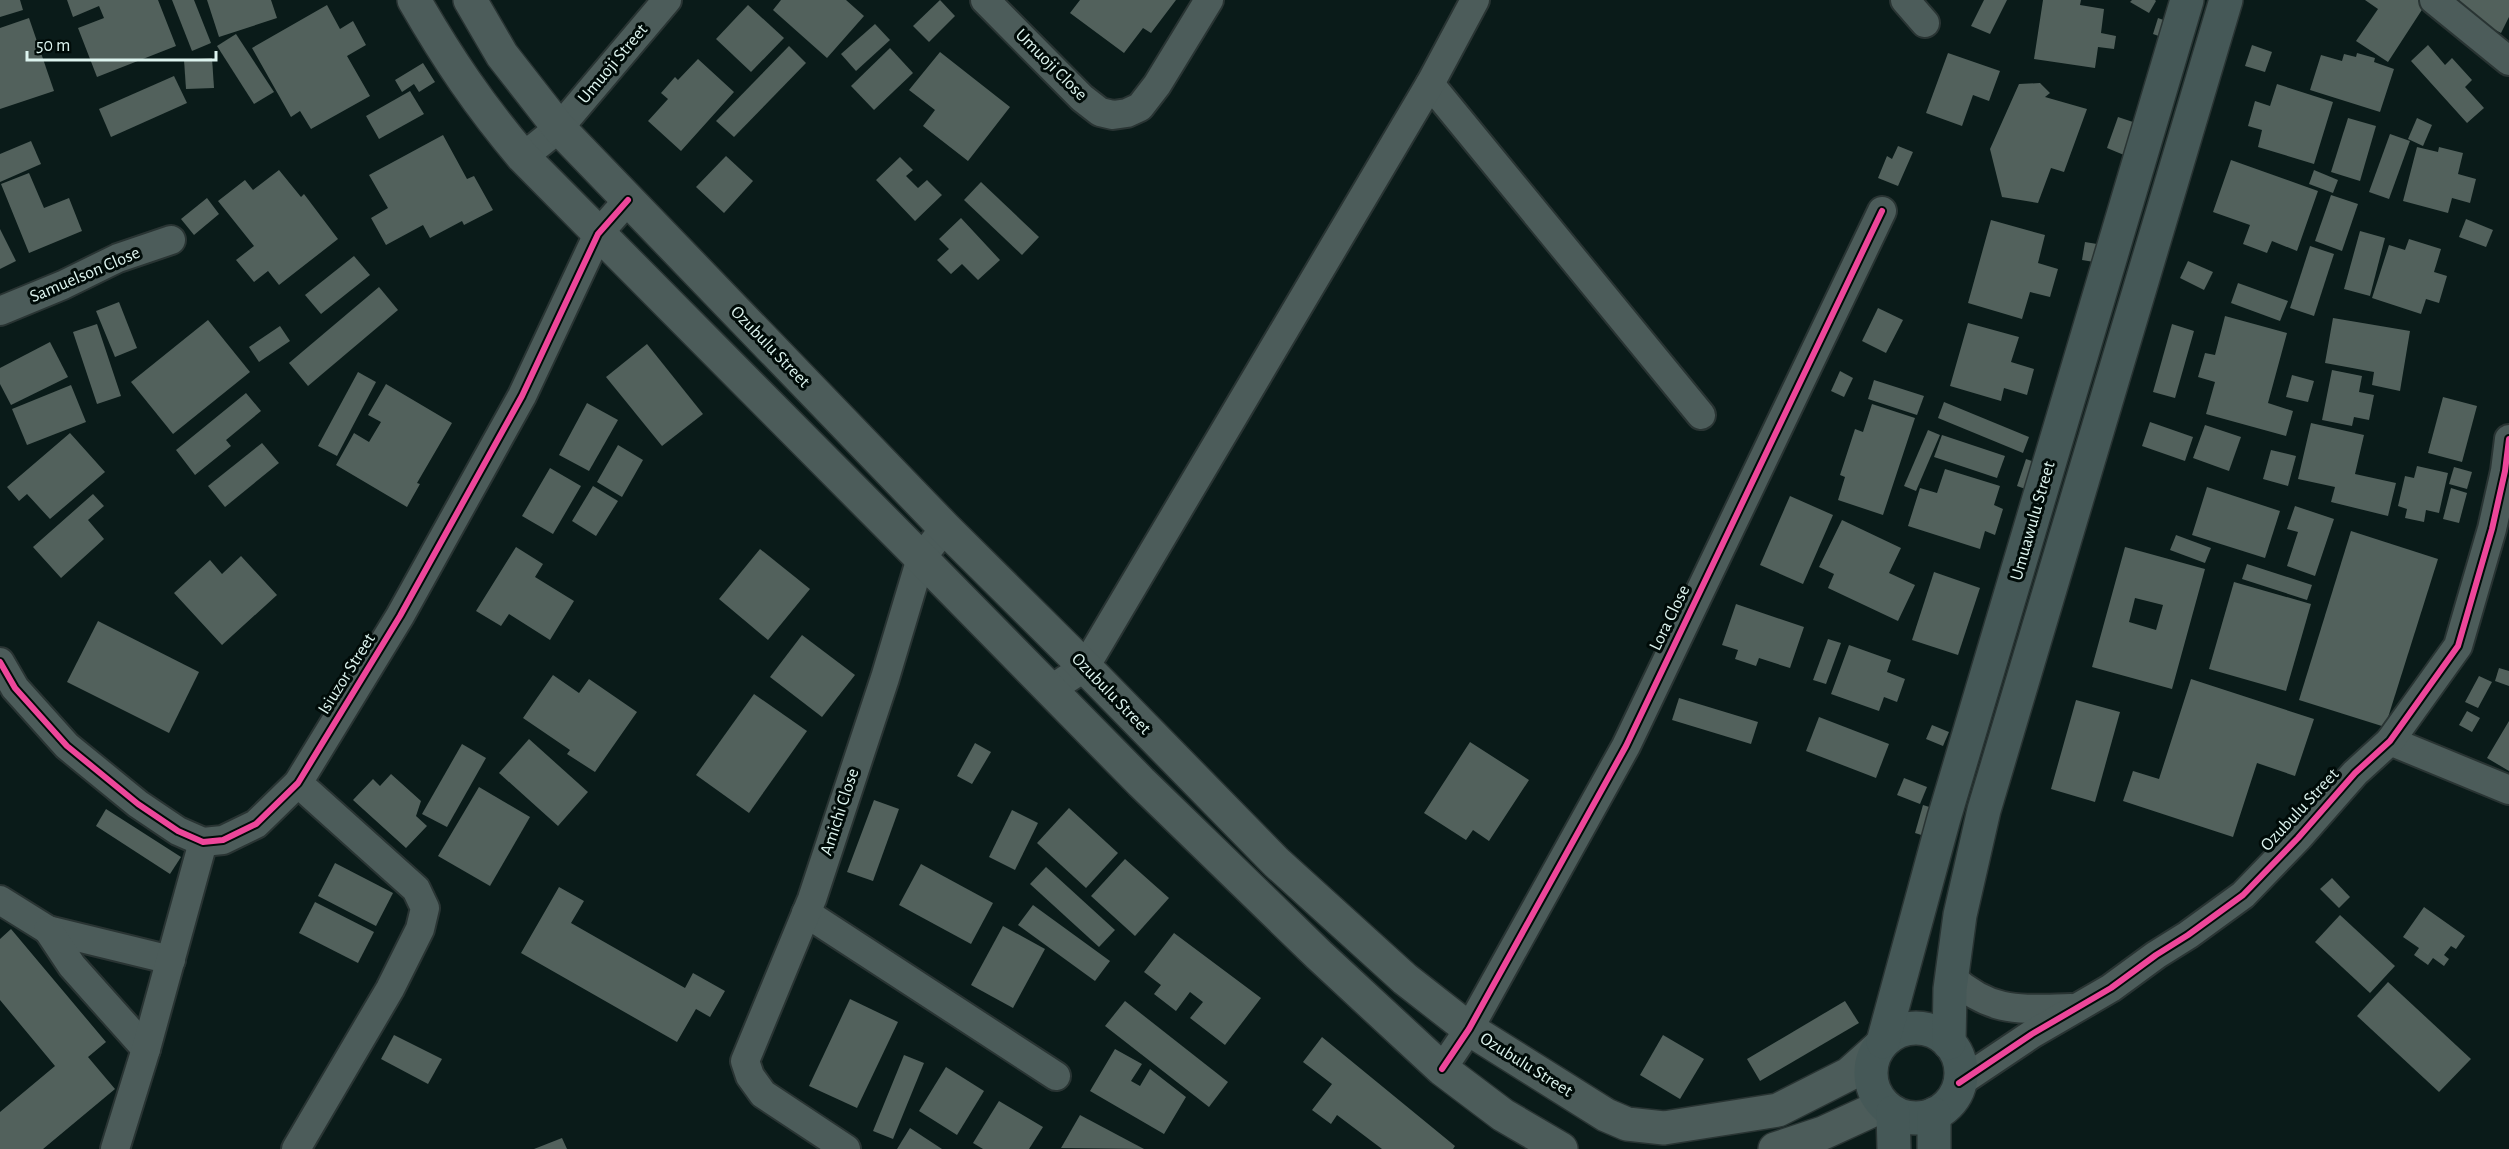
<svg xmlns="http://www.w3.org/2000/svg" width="2509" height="1149" viewBox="0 0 2509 1149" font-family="'Alegreya Sans',sans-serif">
<rect width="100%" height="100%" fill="#0a1b19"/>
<g fill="#52615c" fill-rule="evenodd">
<polygon points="0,0 20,0 23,10 0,17"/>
<polygon points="67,0 158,0 176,46 97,77 78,28 104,18 99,6 73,17"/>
<polygon points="172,0 194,0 211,43 192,51"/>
<polygon points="207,0 271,0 277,18 219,37"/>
<polygon points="781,0 846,0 864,16 827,58 773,10"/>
<polygon points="940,0 955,16 929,42 913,26"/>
<polygon points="1080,0 1176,0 1151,33 1143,28 1124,53 1070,13"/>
<polygon points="1984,0 2007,0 1990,34 1971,26"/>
<polygon points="2043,0 2081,0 2080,5 2104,9 2101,33 2116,36 2114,49 2098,47 2095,68 2034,59"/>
<polygon points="2132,0 2155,0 2156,1 2149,13 2130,2"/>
<polygon points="2365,0 2424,0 2427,2 2388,62 2356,41 2378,9"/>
<polygon points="2456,0 2509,0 2509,17 2501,33 2452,8"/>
<polygon points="327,5 340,29 353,21 366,45 347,56 370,96 311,129 300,111 291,117 252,48"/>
<polygon points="748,5 784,38 751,72 716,39"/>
<polygon points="29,18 54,91 0,109 0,28"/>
<polygon points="2158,18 2172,23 2167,39 2153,34"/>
<polygon points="875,24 890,40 856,71 841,54"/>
<polygon points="236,34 274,92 254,104 217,46"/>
<polygon points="2252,45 2272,52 2265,72 2245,66"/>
<polygon points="2428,45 2445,65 2452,58 2472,80 2465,87 2484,108 2467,123 2411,61"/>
<polygon points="789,46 806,63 734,137 716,121"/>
<polygon points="890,48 913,73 874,110 851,86"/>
<polygon points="940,52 1010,107 968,161 923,126 935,110 909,90"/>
<polygon points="1948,53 2000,71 1989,101 1973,95 1962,126 1926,113"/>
<polygon points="2357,53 2375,58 2374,62 2394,69 2380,112 2310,90 2321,55 2342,61 2344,54 2356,57"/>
<polygon points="212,58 214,88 186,89 184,60"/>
<polygon points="698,59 734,92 681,151 648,121 668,99 661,93 675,77 678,80"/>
<polygon points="423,63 435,82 419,92 414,84 402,92 395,80"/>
<polygon points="174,76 187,103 111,137 99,109"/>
<polygon points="2040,83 2050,93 2045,97 2087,109 2064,172 2051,168 2038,203 2002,197 1990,149 2019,84"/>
<polygon points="2277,84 2333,102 2314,164 2258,147 2262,130 2248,126 2255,101 2270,106"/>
<polygon points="410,91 424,114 379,139 366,116"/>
<polygon points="2118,117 2136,123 2124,155 2107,148"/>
<polygon points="2348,118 2376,126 2360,181 2331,172"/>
<polygon points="2417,118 2432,125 2423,146 2408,139"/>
<polygon points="2390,134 2410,141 2389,199 2369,192"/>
<polygon points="443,135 467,179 474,176 493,210 464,225 462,221 430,238 423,225 386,245 371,218 388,208 369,175"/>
<polygon points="31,141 41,164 0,182 0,154"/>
<polygon points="1898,146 1913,152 1898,186 1878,178 1887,156 1892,159"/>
<polygon points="2417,147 2438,152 2439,147 2463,153 2458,174 2476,179 2470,203 2452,198 2448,213 2403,201"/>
<polygon points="726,156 753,181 724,213 696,187"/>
<polygon points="900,157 913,170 906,176 918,188 927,180 942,195 915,221 876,180"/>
<polygon points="2231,160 2318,191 2297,251 2272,241 2267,253 2243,244 2250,225 2213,212"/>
<polygon points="279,170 301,197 304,194 338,239 279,285 268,271 254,282 236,260 254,246 218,201 245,180 253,190"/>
<polygon points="2314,170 2338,180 2333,193 2309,184"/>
<polygon points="29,173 44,208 69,198 82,231 29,253 1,184"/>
<polygon points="981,182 1039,237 1022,255 964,200"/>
<polygon points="2331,195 2358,204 2342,251 2315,241"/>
<polygon points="207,198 219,214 194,235 181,219"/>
<polygon points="961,218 1000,260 978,280 962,264 951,274 937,260 949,249 939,239"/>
<polygon points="2466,219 2493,230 2486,247 2459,237"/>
<polygon points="1991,220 2045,235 2038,263 2058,269 2050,297 2030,292 2022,319 1968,303"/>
<polygon points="0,229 16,261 0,269"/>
<polygon points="2360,231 2385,238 2370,296 2344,289"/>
<polygon points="2409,239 2441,249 2434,272 2447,276 2439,303 2426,299 2421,314 2372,298 2389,245 2405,250"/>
<polygon points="2085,242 2103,245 2100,263 2082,260"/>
<polygon points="2310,246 2334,254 2314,316 2290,308"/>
<polygon points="354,256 370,275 321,314 305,295"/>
<polygon points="2188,261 2213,272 2204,290 2180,278"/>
<polygon points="2238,283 2288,301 2280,321 2231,303"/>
<polygon points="379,287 398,310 308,386 289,363"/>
<polygon points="119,302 137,348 115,357 96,311"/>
<polygon points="1878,308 1903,320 1886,353 1862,341"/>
<polygon points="2225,316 2287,333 2268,403 2293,411 2286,436 2206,414 2215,382 2198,377 2205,353 2215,355"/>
<polygon points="2333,318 2410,331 2400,391 2372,385 2374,372 2325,363"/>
<polygon points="208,320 250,372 173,434 131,382"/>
<polygon points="1968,323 2019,337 2011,362 2034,369 2027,395 2004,388 2001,401 1950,386"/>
<polygon points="97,324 121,396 97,404 73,332"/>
<polygon points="2172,324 2194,331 2175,398 2153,392"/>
<polygon points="280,326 290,341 259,362 249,347"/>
<polygon points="50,342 68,377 11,405 0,384 0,368"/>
<polygon points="647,344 703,414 662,446 606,377"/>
<polygon points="2332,370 2362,376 2359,392 2374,395 2369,420 2354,417 2352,426 2322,420"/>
<polygon points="1840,371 1853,378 1844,397 1831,391"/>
<polygon points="358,372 376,382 337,456 318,446"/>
<polygon points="2292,375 2314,381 2308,402 2286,397"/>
<polygon points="1874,380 1924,396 1917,415 1868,399"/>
<polygon points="386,384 452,423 417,483 420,484 407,507 336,465 354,433 369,442 381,422 368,415"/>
<polygon points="71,385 86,422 27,445 12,409"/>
<polygon points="246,393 261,411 226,440 231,446 195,475 176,450"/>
<polygon points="2443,397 2477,406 2462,462 2428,453"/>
<polygon points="1944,402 2029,437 2023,453 1938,418"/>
<polygon points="587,403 618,420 589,471 559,455"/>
<polygon points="1872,404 1915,418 1883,515 1838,500 1845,477 1840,475 1855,429 1863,432"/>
<polygon points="2150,422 2193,437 2185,461 2142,446"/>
<polygon points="2311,423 2364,435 2355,474 2396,483 2388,516 2331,502 2335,487 2298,479"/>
<polygon points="2205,425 2241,437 2229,471 2193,458"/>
<polygon points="1928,430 1940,435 1916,491 1904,486"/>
<polygon points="70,433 105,472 50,519 27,494 19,501 7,487"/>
<polygon points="1942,435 2005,456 1997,478 1934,457"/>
<polygon points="262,443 279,463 225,507 208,486"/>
<polygon points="618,445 643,460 622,497 597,482"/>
<polygon points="2271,450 2296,456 2288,486 2263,479"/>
<polygon points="2026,459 2041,464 2031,491 2017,486"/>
<polygon points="2417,466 2448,473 2439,513 2426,510 2424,522 2405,518 2407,509 2398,506 2405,476 2414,478"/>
<polygon points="2454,467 2472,472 2467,489 2449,484"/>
<polygon points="550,468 581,486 553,534 522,516"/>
<polygon points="1945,469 2000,486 1994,505 2003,509 1995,535 1985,531 1980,549 1908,526 1920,488 1937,493"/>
<polygon points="593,486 618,501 596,536 572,521"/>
<polygon points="2207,487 2280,511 2265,558 2192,535"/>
<polygon points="2451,488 2467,493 2459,523 2443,519"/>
<polygon points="93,494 104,506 88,520 104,539 61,578 33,547"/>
<polygon points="1790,496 1833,515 1803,584 1760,565"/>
<polygon points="2295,506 2334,519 2315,576 2287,566 2298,532 2287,529"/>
<polygon points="1842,520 1901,548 1889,573 1915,585 1898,621 1828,588 1834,574 1819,567"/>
<polygon points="2351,531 2438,559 2385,727 2299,700"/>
<polygon points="2176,535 2211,548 2205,563 2170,550"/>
<polygon points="516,547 543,564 535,577 574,601 550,640 509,614 501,626 476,611"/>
<path d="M2125 547 2205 569 2172 689 2092 667ZM2135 598 2163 605 2156 630 2129 622Z"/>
<polygon points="760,549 810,589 768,640 719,599"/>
<polygon points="241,556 277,595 222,645 174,593 210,560 222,574"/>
<polygon points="2247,564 2312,585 2307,600 2242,579"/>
<polygon points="1934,572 1980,588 1958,655 1912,640"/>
<polygon points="2234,582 2311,604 2286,691 2209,669"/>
<polygon points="1736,604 1804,627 1790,668 1759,658 1756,666 1735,659 1738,650 1722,645"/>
<polygon points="98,621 199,672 169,733 67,682"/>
<polygon points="802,635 855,675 822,717 770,677"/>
<polygon points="1828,639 1841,643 1826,684 1813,680"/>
<polygon points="1849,645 1891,660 1887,672 1905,679 1897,702 1884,697 1879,711 1831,694"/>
<polygon points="2499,668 2509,671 2509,686 2495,681"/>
<polygon points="553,675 579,693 589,679 637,712 595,772 567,754 570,750 523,718"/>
<polygon points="2479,676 2492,682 2478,708 2465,702"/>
<polygon points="2191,679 2314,719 2295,776 2257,763 2233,837 2123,801 2133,771 2159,779"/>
<polygon points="754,694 807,731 749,813 696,775"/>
<polygon points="1679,698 1758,722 1751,744 1672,720"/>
<polygon points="2076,700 2120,712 2095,802 2051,789"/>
<polygon points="2467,711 2480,718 2472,732 2459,725"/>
<polygon points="1819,717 1889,744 1876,778 1806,751"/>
<polygon points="2509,721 2509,771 2487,758"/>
<polygon points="1932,725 1949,732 1943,746 1926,739"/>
<polygon points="529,739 588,792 558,826 499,773"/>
<polygon points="1470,742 1529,780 1489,841 1473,830 1466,840 1424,813"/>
<polygon points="975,743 991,752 972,784 957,776"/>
<polygon points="462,744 486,758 447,827 422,814"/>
<polygon points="391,774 421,801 416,816 427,826 406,848 353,800 373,779 380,786"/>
<polygon points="1904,778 1927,787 1920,804 1897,795"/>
<polygon points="479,787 530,817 490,886 438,856"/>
<polygon points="874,800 899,809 873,881 847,872"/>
<polygon points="1923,805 1942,811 1934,839 1915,833"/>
<polygon points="1069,808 1118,853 1086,888 1037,843"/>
<polygon points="106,809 181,857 170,874 96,826"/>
<polygon points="1012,810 1038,823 1015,870 989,857"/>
<polygon points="1125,859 1169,898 1135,936 1091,896"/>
<polygon points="335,863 393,893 376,926 318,896"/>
<polygon points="921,864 993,903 971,944 899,905"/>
<polygon points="1046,867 1115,930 1099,947 1030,884"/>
<polygon points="2332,878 2350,897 2339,908 2320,889"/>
<polygon points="559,887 584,901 571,923 685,988 693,973 725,991 710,1017 696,1009 677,1042 521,953"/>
<polygon points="315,902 374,932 358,963 299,933"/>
<polygon points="1033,905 1110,961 1095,981 1018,925"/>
<polygon points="2424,907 2465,936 2456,949 2451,946 2444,955 2449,959 2444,966 2433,958 2428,965 2414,955 2419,948 2403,937"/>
<polygon points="2340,915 2395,966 2370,993 2315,942"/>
<polygon points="1003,926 1045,949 1013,1008 971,985"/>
<polygon points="11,929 106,1042 88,1057 115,1089 43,1149 0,1149 0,1112 55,1066 0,1000 0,939"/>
<polygon points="1174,933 1261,998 1225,1045 1190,1018 1203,1002 1190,992 1176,1011 1154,994 1161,985 1144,972"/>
<polygon points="2388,982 2471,1059 2439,1092 2357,1016"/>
<polygon points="850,999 898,1022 857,1108 809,1086"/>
<polygon points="1125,1001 1228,1082 1209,1107 1105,1026"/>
<polygon points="1845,1001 1859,1023 1760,1081 1747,1059"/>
<polygon points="394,1035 442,1059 428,1084 381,1059"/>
<polygon points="1663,1035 1704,1059 1680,1099 1640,1075"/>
<polygon points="1322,1037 1455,1146 1453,1149 1382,1149 1337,1115 1331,1124 1312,1110 1332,1084 1303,1062"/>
<polygon points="1115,1049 1142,1064 1131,1081 1140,1086 1150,1069 1186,1097 1164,1134 1090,1091"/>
<polygon points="904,1055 924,1063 893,1139 873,1131"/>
<polygon points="946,1067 984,1091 957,1135 919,1111"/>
<polygon points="999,1101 1043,1127 1029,1149 983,1149 973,1143"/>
<polygon points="1080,1115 1144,1149 1061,1148"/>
<polygon points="910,1128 942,1149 897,1149"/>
<polygon points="562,1138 567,1149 534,1149"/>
</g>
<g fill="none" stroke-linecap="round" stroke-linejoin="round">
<defs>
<g id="minor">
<polyline points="985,0 1082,98 1100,112 1113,115 1127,113 1140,107 1157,85 1209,0"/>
<polyline points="1905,0 1925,23"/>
<polyline points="2434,0 2509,61"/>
<polyline points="1430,84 1701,415"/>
<polyline points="523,157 559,128 667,0"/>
<polyline points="0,311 63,285 118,258 171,240"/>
<polyline points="0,662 15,688 67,746 138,804 178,831 203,842 223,840 256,824 298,783 400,616 522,396 598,234 628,200"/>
<polyline points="1050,690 1085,667 1430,84 1475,0"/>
<polyline points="2390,741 2509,790"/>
<polyline points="0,900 48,930 171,960"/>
<polyline points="806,913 1056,1076"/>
<polyline points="48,930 72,966 146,1049"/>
<path d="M1952 978C1993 1014 2020 1009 2071 1008"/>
<polyline points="1442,1069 1469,1029 1626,746 1882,211"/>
<polyline points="1959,1083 2032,1034 2111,988 2156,955 2188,935 2243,895 2298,838 2355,773 2390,741 2458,646 2492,529 2505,471 2509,439"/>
<polyline points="115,1149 146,1049 203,842"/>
<polyline points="296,1149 390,989 420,929 425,908 416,889 298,783"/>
<polyline points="846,1149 763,1094 750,1076 745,1061 812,899 885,678 921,558 945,528"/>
</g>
<g id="secondary">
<path d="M414 0C448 59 479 105 523 157L921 558 1141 782 1319 955 1442 1069 1503 1115 1561 1149"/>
<polyline points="470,0 502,55 559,128 945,528 1085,667 1276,862 1405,979 1469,1029 1606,1115 1627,1124 1664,1128 1778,1110 1849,1074 1878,1048"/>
<polyline points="1775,1149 1823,1133 1884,1105"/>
</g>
<g id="primary">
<circle cx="1916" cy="1073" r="45"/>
<polyline points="1883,1042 1944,818 2187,0"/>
<polyline points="1949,1043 1950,989 1960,915 1984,810 2226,0"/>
<polyline points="1893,1112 1894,1149"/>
<polyline points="1934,1149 1934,1114"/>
</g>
</defs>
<use href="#minor" stroke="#293433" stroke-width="32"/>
<use href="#secondary" stroke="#293433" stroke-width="36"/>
<use href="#primary" stroke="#293433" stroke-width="36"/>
<use href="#minor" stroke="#4c5c5a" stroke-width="28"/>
<use href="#secondary" stroke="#4c5c5a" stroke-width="33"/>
<use href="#primary" stroke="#455857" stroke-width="33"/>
<defs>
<g id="cycleway">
<polyline points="0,662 15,688 67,746 138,804 178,831 203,842 223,840 256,824 298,783 400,616 522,396 598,234 628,200"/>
<polyline points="1442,1069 1469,1029 1626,746 1882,211"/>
<polyline points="1959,1083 2032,1034 2111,988 2156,955 2188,935 2243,895 2298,838 2355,773 2390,741 2458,646 2492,529 2505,471 2509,439"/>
</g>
</defs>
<use href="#cycleway" stroke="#000b08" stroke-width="10"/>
<use href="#cycleway" stroke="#ed469a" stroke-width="6"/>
</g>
<g text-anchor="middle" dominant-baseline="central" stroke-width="6" stroke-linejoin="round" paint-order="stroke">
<g font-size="18" fill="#ddf4ef" stroke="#000b08">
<text transform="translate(613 64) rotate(-50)">Umuoji Street</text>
<text transform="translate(1051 65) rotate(45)">Umuoji Close</text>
<text transform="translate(85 275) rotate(-23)">Samuelson Close</text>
<text transform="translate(770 347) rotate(46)">Ozubulu Street</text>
<text transform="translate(2033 521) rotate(-74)">Umuawulu Street</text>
<text transform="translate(1670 618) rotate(-64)">Lora Close</text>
<text transform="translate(347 674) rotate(-58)">Isiuzor Street</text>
<text transform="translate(1111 694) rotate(46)">Ozubulu Street</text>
<text transform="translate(2300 810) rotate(-47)">Ozubulu Street</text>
<text transform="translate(840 812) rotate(-72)">Amichi Close</text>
<text transform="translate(1526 1065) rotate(32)">Ozubulu Street</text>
</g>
</g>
<path d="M27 51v9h189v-9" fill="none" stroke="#ddf4ef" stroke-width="3"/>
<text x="36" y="51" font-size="18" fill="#ddf4ef" stroke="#000b08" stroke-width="4.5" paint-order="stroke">50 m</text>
</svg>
